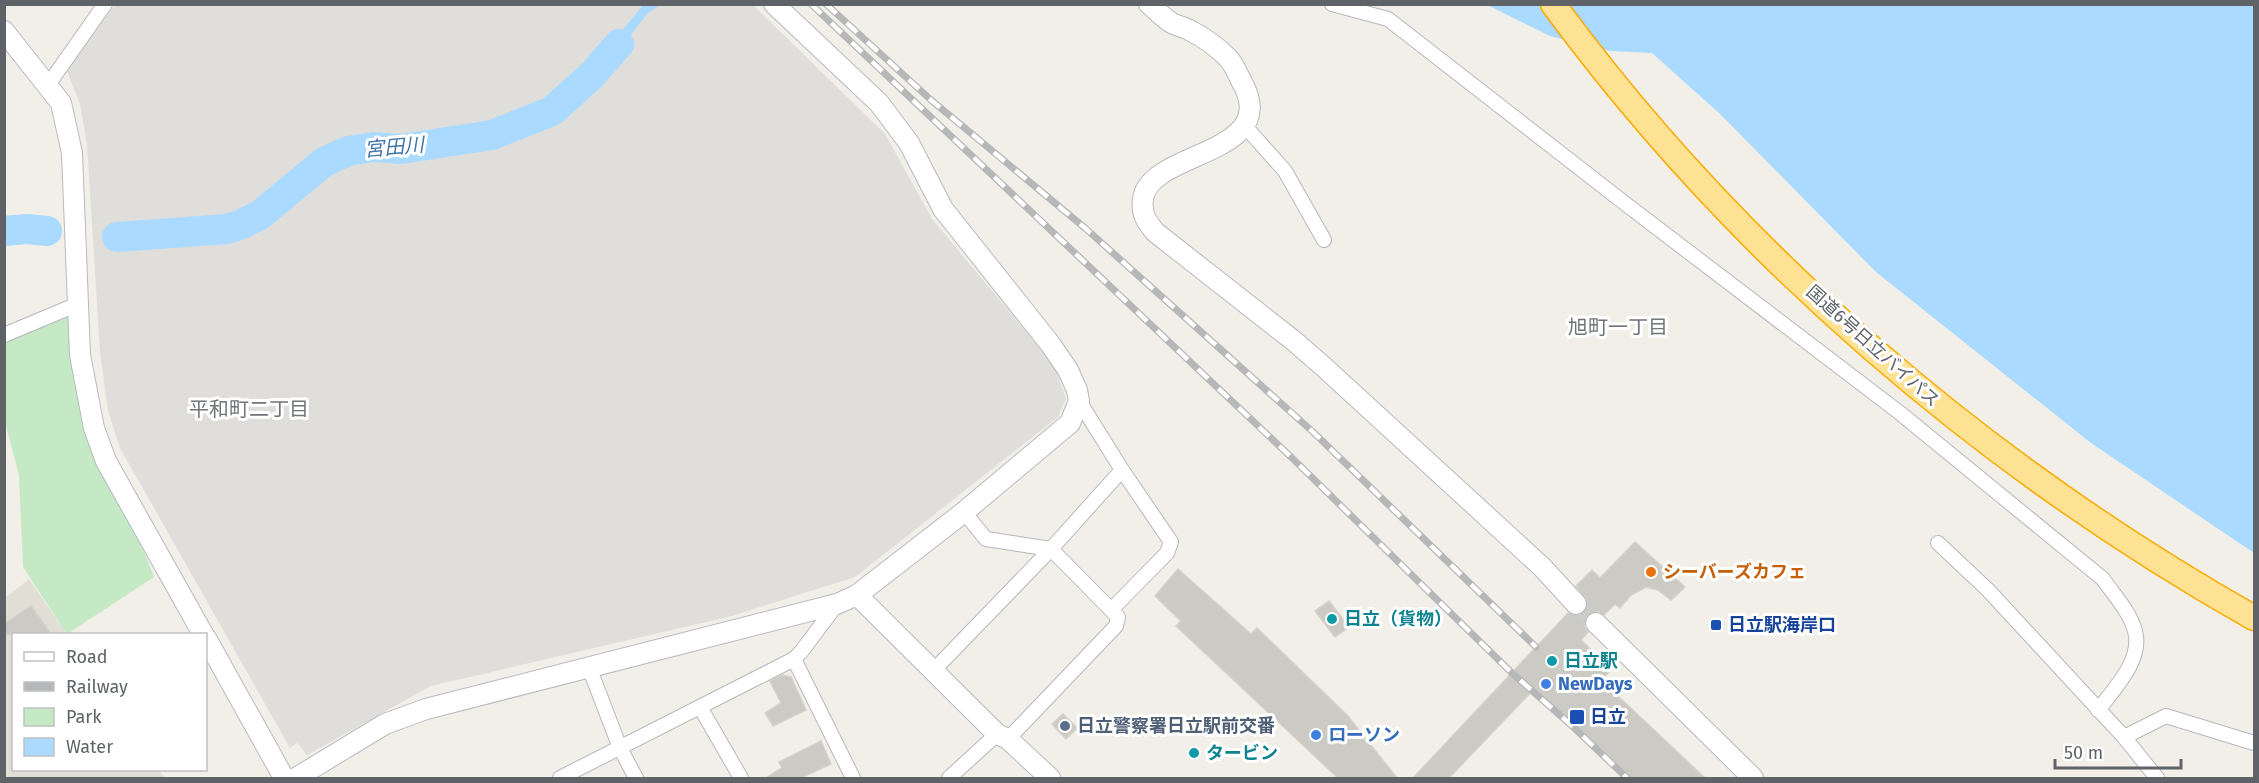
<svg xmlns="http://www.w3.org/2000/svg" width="2259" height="783" viewBox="0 0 2259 783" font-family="'Fira Sans','Noto Sans JP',sans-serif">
<rect width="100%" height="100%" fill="#f1efe8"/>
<polygon fill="#e0deda" points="119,5 753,5 885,134 932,219 1054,365 1066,398 1058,417 855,577 732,616 431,686 307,755 297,743 290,748 120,448 108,411 100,352 87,144 80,104 67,71 112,8"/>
<polygon fill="#e1ded6" points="29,579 67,634 14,634 14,770 159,770 165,778 5,778 5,598"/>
<polygon fill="#c5e8c5" points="73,311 94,428 154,577 67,634 23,567 19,475 5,422 4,336"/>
<g fill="#aadaff">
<polygon points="643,5 660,5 648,13 596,79 589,71"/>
<polygon points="1487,5 2254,5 2254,553 2091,443 1876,272 1719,113 1652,53 1610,51 1550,36"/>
</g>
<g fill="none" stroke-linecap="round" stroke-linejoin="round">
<g stroke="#aadaff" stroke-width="30">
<polyline points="4,231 27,229 47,231"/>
<polyline points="117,237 227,229 242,224 260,215 324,162 348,151 373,147 401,149 492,135 552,111 592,75 619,44"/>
</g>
</g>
<g fill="#cccac5" stroke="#d6d1c6" stroke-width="1.5">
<polygon points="1635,542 1685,587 1671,600 1658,590 1646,587 1631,595 1620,608 1615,604 1604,615 1598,611 1592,612 1585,619 1584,626 1588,632 1581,640 1612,669 1601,680 1705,778 1627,778 1533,690 1449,778 1413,778 1568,613 1578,616 1584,612 1588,607 1588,601 1576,586 1592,570 1600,578"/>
<polygon points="1178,569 1251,634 1257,628 1347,715 1397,778 1338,778 1176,626 1181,621 1155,596"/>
<polygon points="1329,601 1349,627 1335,637 1315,611"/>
<polygon points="31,606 51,634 4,634 4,624"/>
<polygon points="782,675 791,677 806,710 773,726 765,713 781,703 770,681"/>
<polygon points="1063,714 1077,728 1066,739 1052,724"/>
<polygon points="821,741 831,764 801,778 766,778 782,768 779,762"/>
</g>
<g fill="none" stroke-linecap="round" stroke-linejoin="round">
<polyline stroke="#ccccc8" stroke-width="20" stroke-dasharray="20 10" stroke-linecap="butt" points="1576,604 1596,623"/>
<defs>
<g id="street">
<path d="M1332 4 1388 19 1627 205 1900 413 2103 579C2114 595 2130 612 2135 631 2143 660 2114 689 2098 710"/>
<polyline points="48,85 105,4"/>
<polyline points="1244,125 1285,171 1324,240"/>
<polyline points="4,335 78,304"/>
<polyline points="1079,401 1122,470 1171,542 1167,553 1112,609"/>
<polyline points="964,512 986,539 1051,549 1118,617 1116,626 1008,739"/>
<polyline points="1938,543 1988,590 2124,737 2157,778"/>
<polyline points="794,659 853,778"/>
<polyline points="589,667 620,748 636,778"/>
<polyline points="933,671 1051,549 1122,470"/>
<polyline points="700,707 741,778"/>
<polyline points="2124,737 2166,716 2254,743"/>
<polyline points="560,778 794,659 801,652 837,604"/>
<polyline points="949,778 997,734"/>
</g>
<g id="secondary">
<path d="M1149 4C1156 10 1163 17 1170 22 1176 26 1185 27 1191 31 1205 38 1218 48 1228 58 1235 65 1239 78 1244 86 1278 156 1149 151 1143 199 1141 214 1146 221 1155 232L1294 341 1325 368 1542 567 1576 604"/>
<polyline points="4,31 61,103 72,153 80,355 94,428 106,461 203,634"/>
<polyline points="857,595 997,734 1008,739 1050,778"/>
<polyline points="1596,623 1753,778"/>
<polyline points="206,638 284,778"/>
<polyline points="296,778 385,724 426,709 837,604 857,595 964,512 1070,423 1079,401 1077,390 1068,370 1051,345 943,209 909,143 879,103 774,4"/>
</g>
<path id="highway" d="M1553 4C1737 255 1985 466 2254 618"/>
</defs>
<use href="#street" stroke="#b5b8bc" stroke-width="16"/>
<use href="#secondary" stroke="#b6babf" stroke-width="22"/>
<use href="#highway" stroke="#f9ab00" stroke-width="27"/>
<use href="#street" stroke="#fff" stroke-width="14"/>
<use href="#secondary" stroke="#fff" stroke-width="20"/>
<use href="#highway" stroke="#fde293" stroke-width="24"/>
<defs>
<g id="rail">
<polyline points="811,4 1290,456 1512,673 1570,724 1627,778"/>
<polyline points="826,4 931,100 1085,228 1312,431 1536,647"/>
</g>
</defs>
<use href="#rail" stroke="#b6b7b8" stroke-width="7"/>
<use href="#rail" stroke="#fff" stroke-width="4.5" stroke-dasharray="14" stroke-linecap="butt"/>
</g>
<circle fill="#e8710a" stroke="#fff" stroke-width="2" cx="1651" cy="572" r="6"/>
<g fill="#0f9aa8" stroke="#fff" stroke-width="2">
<circle cx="1332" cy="619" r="6"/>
<circle cx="1552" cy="661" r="6"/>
<circle cx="1194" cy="753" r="6"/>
</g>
<g fill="#1a4fb4" stroke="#fff" stroke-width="2">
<rect x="1710" y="619" width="12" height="12" rx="3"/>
<rect x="1569" y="709" width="16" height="16" rx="3"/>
</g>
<g fill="#3f7fe0" stroke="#fff" stroke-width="2">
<circle cx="1546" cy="684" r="6"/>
<circle cx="1316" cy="735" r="6"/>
</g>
<circle fill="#5c6f8a" stroke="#fff" stroke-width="2" cx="1065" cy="726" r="6"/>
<g text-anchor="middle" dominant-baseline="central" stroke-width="6" stroke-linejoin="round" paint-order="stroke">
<g font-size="18" fill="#5f6368" stroke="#fff">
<text transform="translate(1873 346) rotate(42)">国道6号日立バイパス</text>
</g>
<g font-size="18" font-weight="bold" fill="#c56008" stroke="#fff" text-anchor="start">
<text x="1663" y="572">シーバーズカフェ</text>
</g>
<g font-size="18" font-weight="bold" fill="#0d838f" stroke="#fff" text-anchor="start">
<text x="1344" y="619">日立（貨物）</text>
<text x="1564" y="661">日立駅</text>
<text x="1206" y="753">タービン</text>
</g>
<g font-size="18" font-weight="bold" fill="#164399" stroke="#fff" text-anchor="start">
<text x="1728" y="625">日立駅海岸口</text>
<text x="1590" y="717">日立</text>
</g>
<g font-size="18" font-weight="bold" fill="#366cbe" stroke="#fff" text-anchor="start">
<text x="1558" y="684">NewDays</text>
<text x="1328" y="735">ローソン</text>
</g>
<g font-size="18" font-weight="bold" fill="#4e5e75" stroke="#fff" text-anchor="start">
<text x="1077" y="726">日立警察署日立駅前交番</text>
</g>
<g font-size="20" font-style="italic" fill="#4174aa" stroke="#fff">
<text transform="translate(394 147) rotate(-5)">宮田川</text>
</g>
<g font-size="20" fill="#70757a" stroke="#fff">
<text x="1618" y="327">旭町一丁目</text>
<text x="249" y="409">平和町二丁目</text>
</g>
</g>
<rect width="2259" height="783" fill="none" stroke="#5f6368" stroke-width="12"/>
<rect x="12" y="633" width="195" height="138" fill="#ffffff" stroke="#bfc1c3" stroke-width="1.5"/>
<rect x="24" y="652" width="30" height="9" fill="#ffffff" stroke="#bfc1c3" stroke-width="1.5"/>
<text x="66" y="663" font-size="18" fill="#5f6368">Road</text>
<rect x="24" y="682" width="30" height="9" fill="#b6b7b8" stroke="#bfc1c3" stroke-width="1.5"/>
<text x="66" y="693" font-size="18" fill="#5f6368">Railway</text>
<rect x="24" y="708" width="30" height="18" fill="#c5e8c5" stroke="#bfc1c3" stroke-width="1.5"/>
<text x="66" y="723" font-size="18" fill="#5f6368">Park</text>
<rect x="24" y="738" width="30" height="18" fill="#aadaff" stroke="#bfc1c3" stroke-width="1.5"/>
<text x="66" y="753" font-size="18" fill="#5f6368">Water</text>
<path d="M2055 759v9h126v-9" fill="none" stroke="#5f6368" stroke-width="3"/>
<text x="2064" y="759" font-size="18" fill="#5f6368" stroke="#ffffff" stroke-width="4.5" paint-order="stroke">50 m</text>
</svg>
